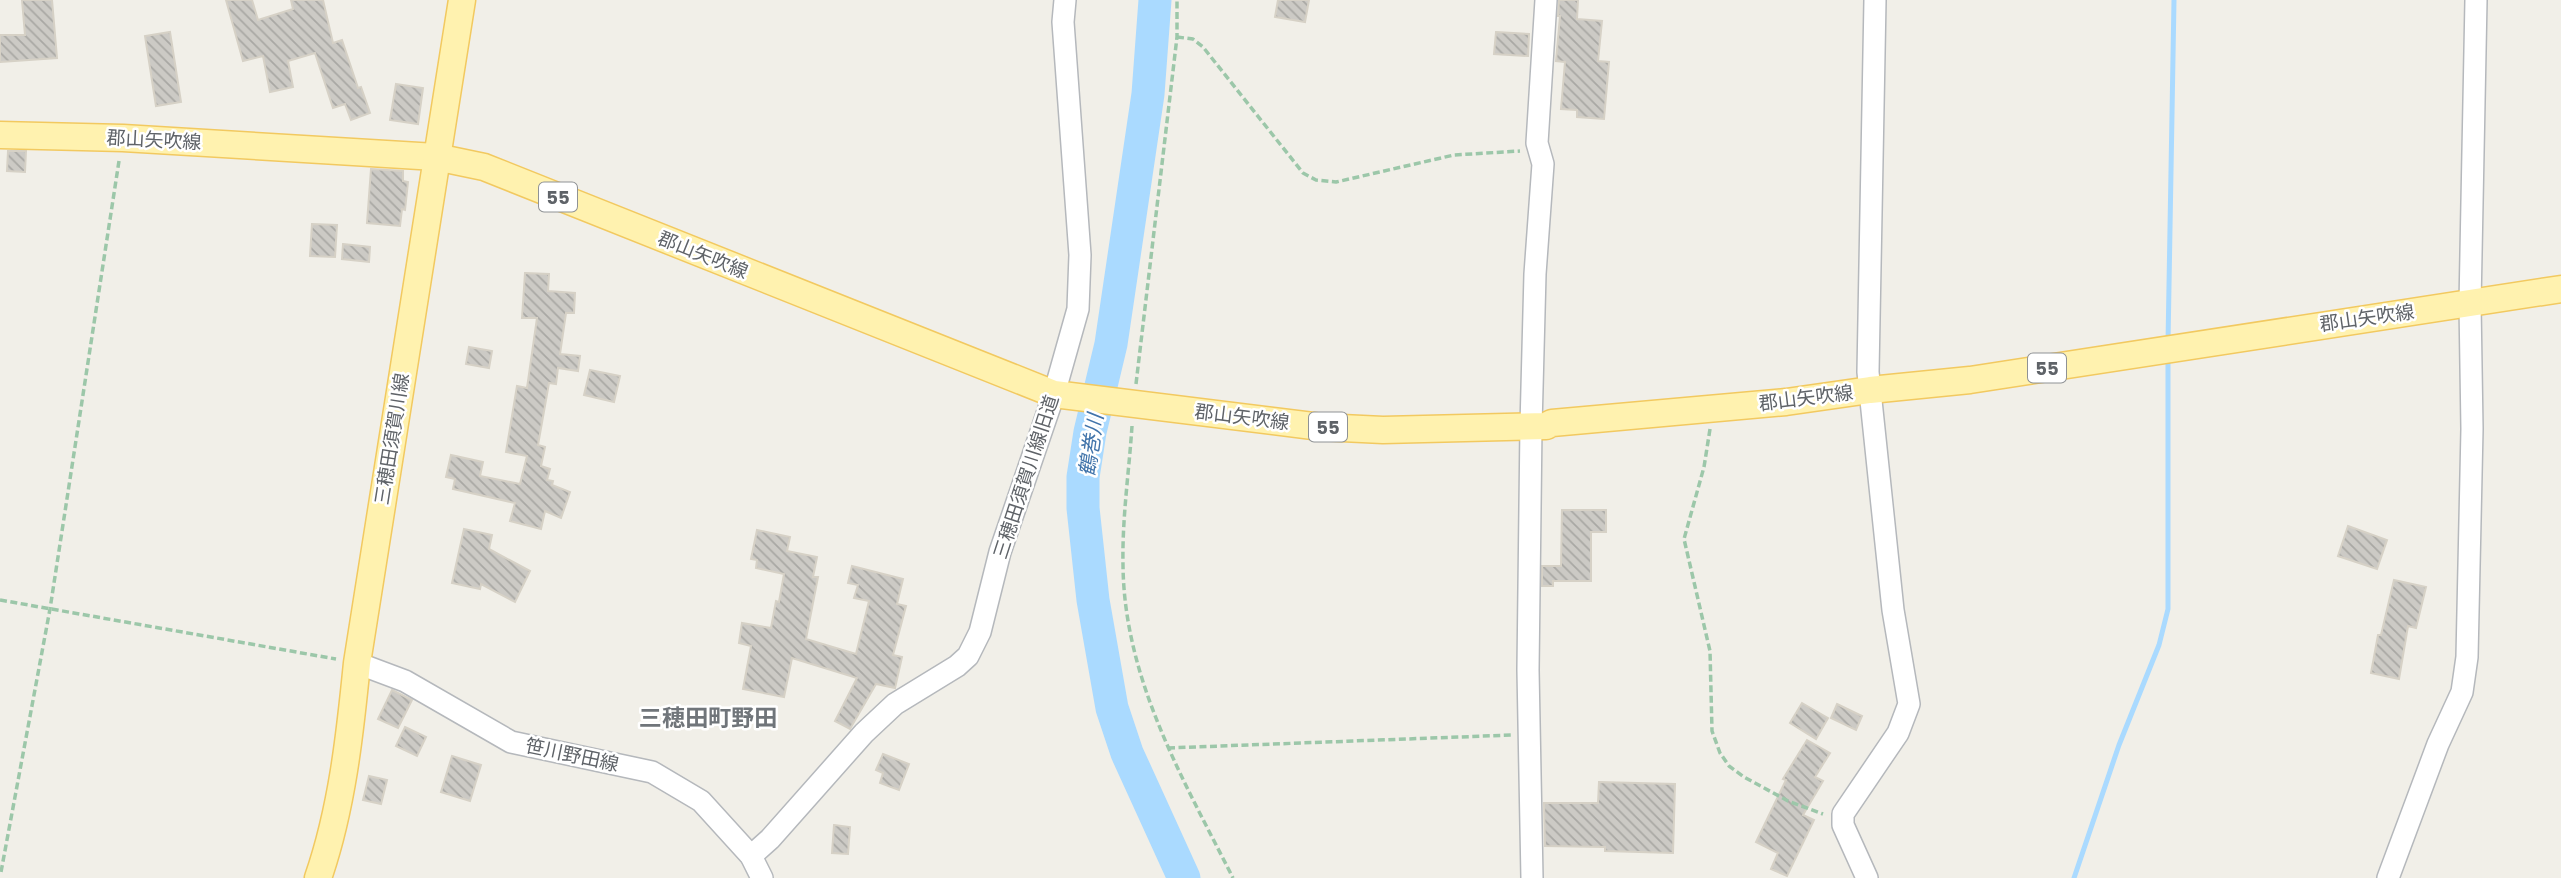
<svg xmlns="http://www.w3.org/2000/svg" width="2561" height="878" viewBox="0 0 2561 878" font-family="Poppins,'Noto Sans JP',sans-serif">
<defs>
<pattern id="building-back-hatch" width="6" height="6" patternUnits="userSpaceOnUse" patternTransform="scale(1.75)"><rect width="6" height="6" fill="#cccac5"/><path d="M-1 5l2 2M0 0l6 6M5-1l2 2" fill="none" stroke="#a9a8a4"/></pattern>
</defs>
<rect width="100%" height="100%" fill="#f1efe8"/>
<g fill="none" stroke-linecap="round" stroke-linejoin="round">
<g stroke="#aadaff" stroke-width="5">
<polyline points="2168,343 2174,0"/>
<polyline points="2074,878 2119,745 2159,645 2168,609 2168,357"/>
</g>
<polyline stroke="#aadaff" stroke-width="33" points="1155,0 1148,94 1111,344 1090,432 1083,477 1083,508 1093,600 1112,708 1127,753 1184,878"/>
</g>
<g fill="url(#building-back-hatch)" stroke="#d6d1c6" stroke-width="2">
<polygon points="22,0 52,0 57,58 0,62 0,35 25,35"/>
<polygon points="226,0 252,0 258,20 293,9 291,0 323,0 333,43 342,40 358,88 361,87 370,113 351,120 345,104 333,108 315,53 288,61 293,87 270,92 263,56 243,61"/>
<polygon points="1278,0 1309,0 1305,22 1275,17"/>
<polygon points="1559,0 1578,0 1577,19 1602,21 1598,61 1609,62 1604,119 1577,117 1577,110 1561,109 1565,62 1556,61 1560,16 1558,16"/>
<polygon points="170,32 181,102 156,106 145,36"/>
<polygon points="1496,32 1529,34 1528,56 1494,54"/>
<polygon points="396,84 423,88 418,124 390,120"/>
<polygon points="8,151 26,151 25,172 7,171"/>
<polygon points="371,169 403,171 403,181 408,182 405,210 402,209 400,226 367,223"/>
<polygon points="312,224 337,225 335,257 310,256"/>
<polygon points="343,244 370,247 369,262 342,259"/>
<polygon points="525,273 549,274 548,291 575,293 574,313 566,313 560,354 580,356 578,371 558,368 556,384 549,383 538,445 545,447 541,466 550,469 547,480 553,481 552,485 570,492 561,518 545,511 541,529 510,521 515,503 453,489 455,479 446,477 451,455 483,462 480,476 520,484 527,456 506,452 517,386 527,388 537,318 522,318"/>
<polygon points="469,347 492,351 489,368 466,364"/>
<polygon points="590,370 620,376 614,402 584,395"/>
<polygon points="1562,510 1606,510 1606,532 1591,532 1591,581 1553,581 1553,586 1542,586 1542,566 1561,566"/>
<polygon points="2348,526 2387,540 2377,569 2338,556"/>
<polygon points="464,529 492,535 489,549 530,571 515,602 481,584 480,589 452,583"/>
<polygon points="757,530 790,537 787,551 817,557 813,577 818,577 806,639 856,654 869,601 854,598 858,585 848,583 852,566 903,579 897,604 906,606 893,655 902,657 895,688 876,684 850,729 835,721 857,678 792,658 784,697 743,689 751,646 739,643 742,623 771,628 776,601 779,602 784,574 756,568 757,560 751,559"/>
<polygon points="2394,580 2426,587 2416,628 2408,626 2399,679 2371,673 2378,635 2381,635"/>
<polygon points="392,690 412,700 398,728 378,719"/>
<polygon points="1802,703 1828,718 1816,739 1790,723"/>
<polygon points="1837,704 1862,716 1856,730 1831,718"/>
<polygon points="405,727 426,737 417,756 396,746"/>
<polygon points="1807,740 1830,753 1815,777 1823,781 1803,815 1814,820 1787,876 1771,869 1778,853 1756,842 1786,780 1783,779"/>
<polygon points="883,754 909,764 899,790 880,783 883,773 876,770"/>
<polygon points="452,756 481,765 470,801 441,792"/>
<polygon points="369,776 387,780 381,804 363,800"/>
<polygon points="1599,782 1675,784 1673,853 1605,851 1605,847 1545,846 1544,803 1598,803"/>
<polygon points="834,825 850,827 848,854 832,853"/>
</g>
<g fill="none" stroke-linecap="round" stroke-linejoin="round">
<defs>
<g id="minor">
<polyline points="357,663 405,681 511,742 652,772 701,801 751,856 762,878"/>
<polyline points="751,856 770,839 864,733 895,704 957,666 968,656 980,632 1000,552 1054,394 1078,309 1080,255 1063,22 1065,0"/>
<polyline points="1532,878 1528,670 1531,426 1535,274 1543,164 1537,143 1546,0"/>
<polyline points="1867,878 1843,825 1843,814 1898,733 1909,704 1893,610 1868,372 1875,0"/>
<polyline points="2388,878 2438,744 2462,692 2467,657 2472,429 2470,304 2476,0"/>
</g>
<g id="major">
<polyline points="0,135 123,138 436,157 484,167 1054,394 1321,427 1383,430 1546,426 1552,423 1786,402 1870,390 1970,380 2561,289"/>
<path d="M318 878C342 809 350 734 357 663L462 0"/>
</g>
</defs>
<use href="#minor" stroke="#b5b8bc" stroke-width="24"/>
<use href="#major" stroke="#f2c960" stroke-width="29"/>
<g stroke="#9cc7a9" stroke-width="3.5" stroke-dasharray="7 3.5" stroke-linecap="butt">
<polyline points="1177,37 1193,39 1203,47 1303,173 1316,180 1336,182 1454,155 1520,151"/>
<polyline points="1136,384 1177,37 1177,0"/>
<path d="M1132 426C1129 472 1122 519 1123 565 1124 679 1183 779 1233 878"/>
<polyline points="1710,429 1704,467 1684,539 1710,651 1712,731 1720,753 1729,766 1744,777 1788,801 1823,814"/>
<polyline points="0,600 336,659"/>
<polyline points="1168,748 1512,735"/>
<polyline points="1,872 50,609 119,161"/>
</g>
<use href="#minor" stroke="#fff" stroke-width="21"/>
<use href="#major" stroke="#fff2af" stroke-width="26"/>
</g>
<g text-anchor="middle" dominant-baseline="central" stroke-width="5" stroke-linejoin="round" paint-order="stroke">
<g fill="#fff" stroke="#8f9295" stroke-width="2">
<rect x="539" y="182.5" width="38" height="29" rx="5"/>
<rect x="2028" y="353.5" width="38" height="29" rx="5"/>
<rect x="1309" y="412.5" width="38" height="29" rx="5"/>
</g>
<g font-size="18" font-weight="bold" fill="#5f6368">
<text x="558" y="197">55</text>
<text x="2047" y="368">55</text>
<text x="1328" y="427">55</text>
</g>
<g font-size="19" fill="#5f6368" stroke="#fff">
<text transform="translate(154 140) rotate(3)">郡山矢吹線</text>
<text transform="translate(703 255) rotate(22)">郡山矢吹線</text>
<text transform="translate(2367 318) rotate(-8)">郡山矢吹線</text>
<text transform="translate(1806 398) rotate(-7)">郡山矢吹線</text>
<text transform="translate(1242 417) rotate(7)">郡山矢吹線</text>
<text transform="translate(392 439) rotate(-81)">三穂田須賀川線</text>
<text transform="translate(1026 477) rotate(-72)">三穂田須賀川線旧道</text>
<text transform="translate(572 755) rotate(12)">笹川野田線</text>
</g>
<g font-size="21" font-style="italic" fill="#4174aa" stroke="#fff">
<text transform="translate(1091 445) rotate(-82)">鶴巻川</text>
</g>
<g font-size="23" font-weight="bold" fill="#70757a" stroke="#fff">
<text x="708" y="718">三穂田町野田</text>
</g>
</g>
</svg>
